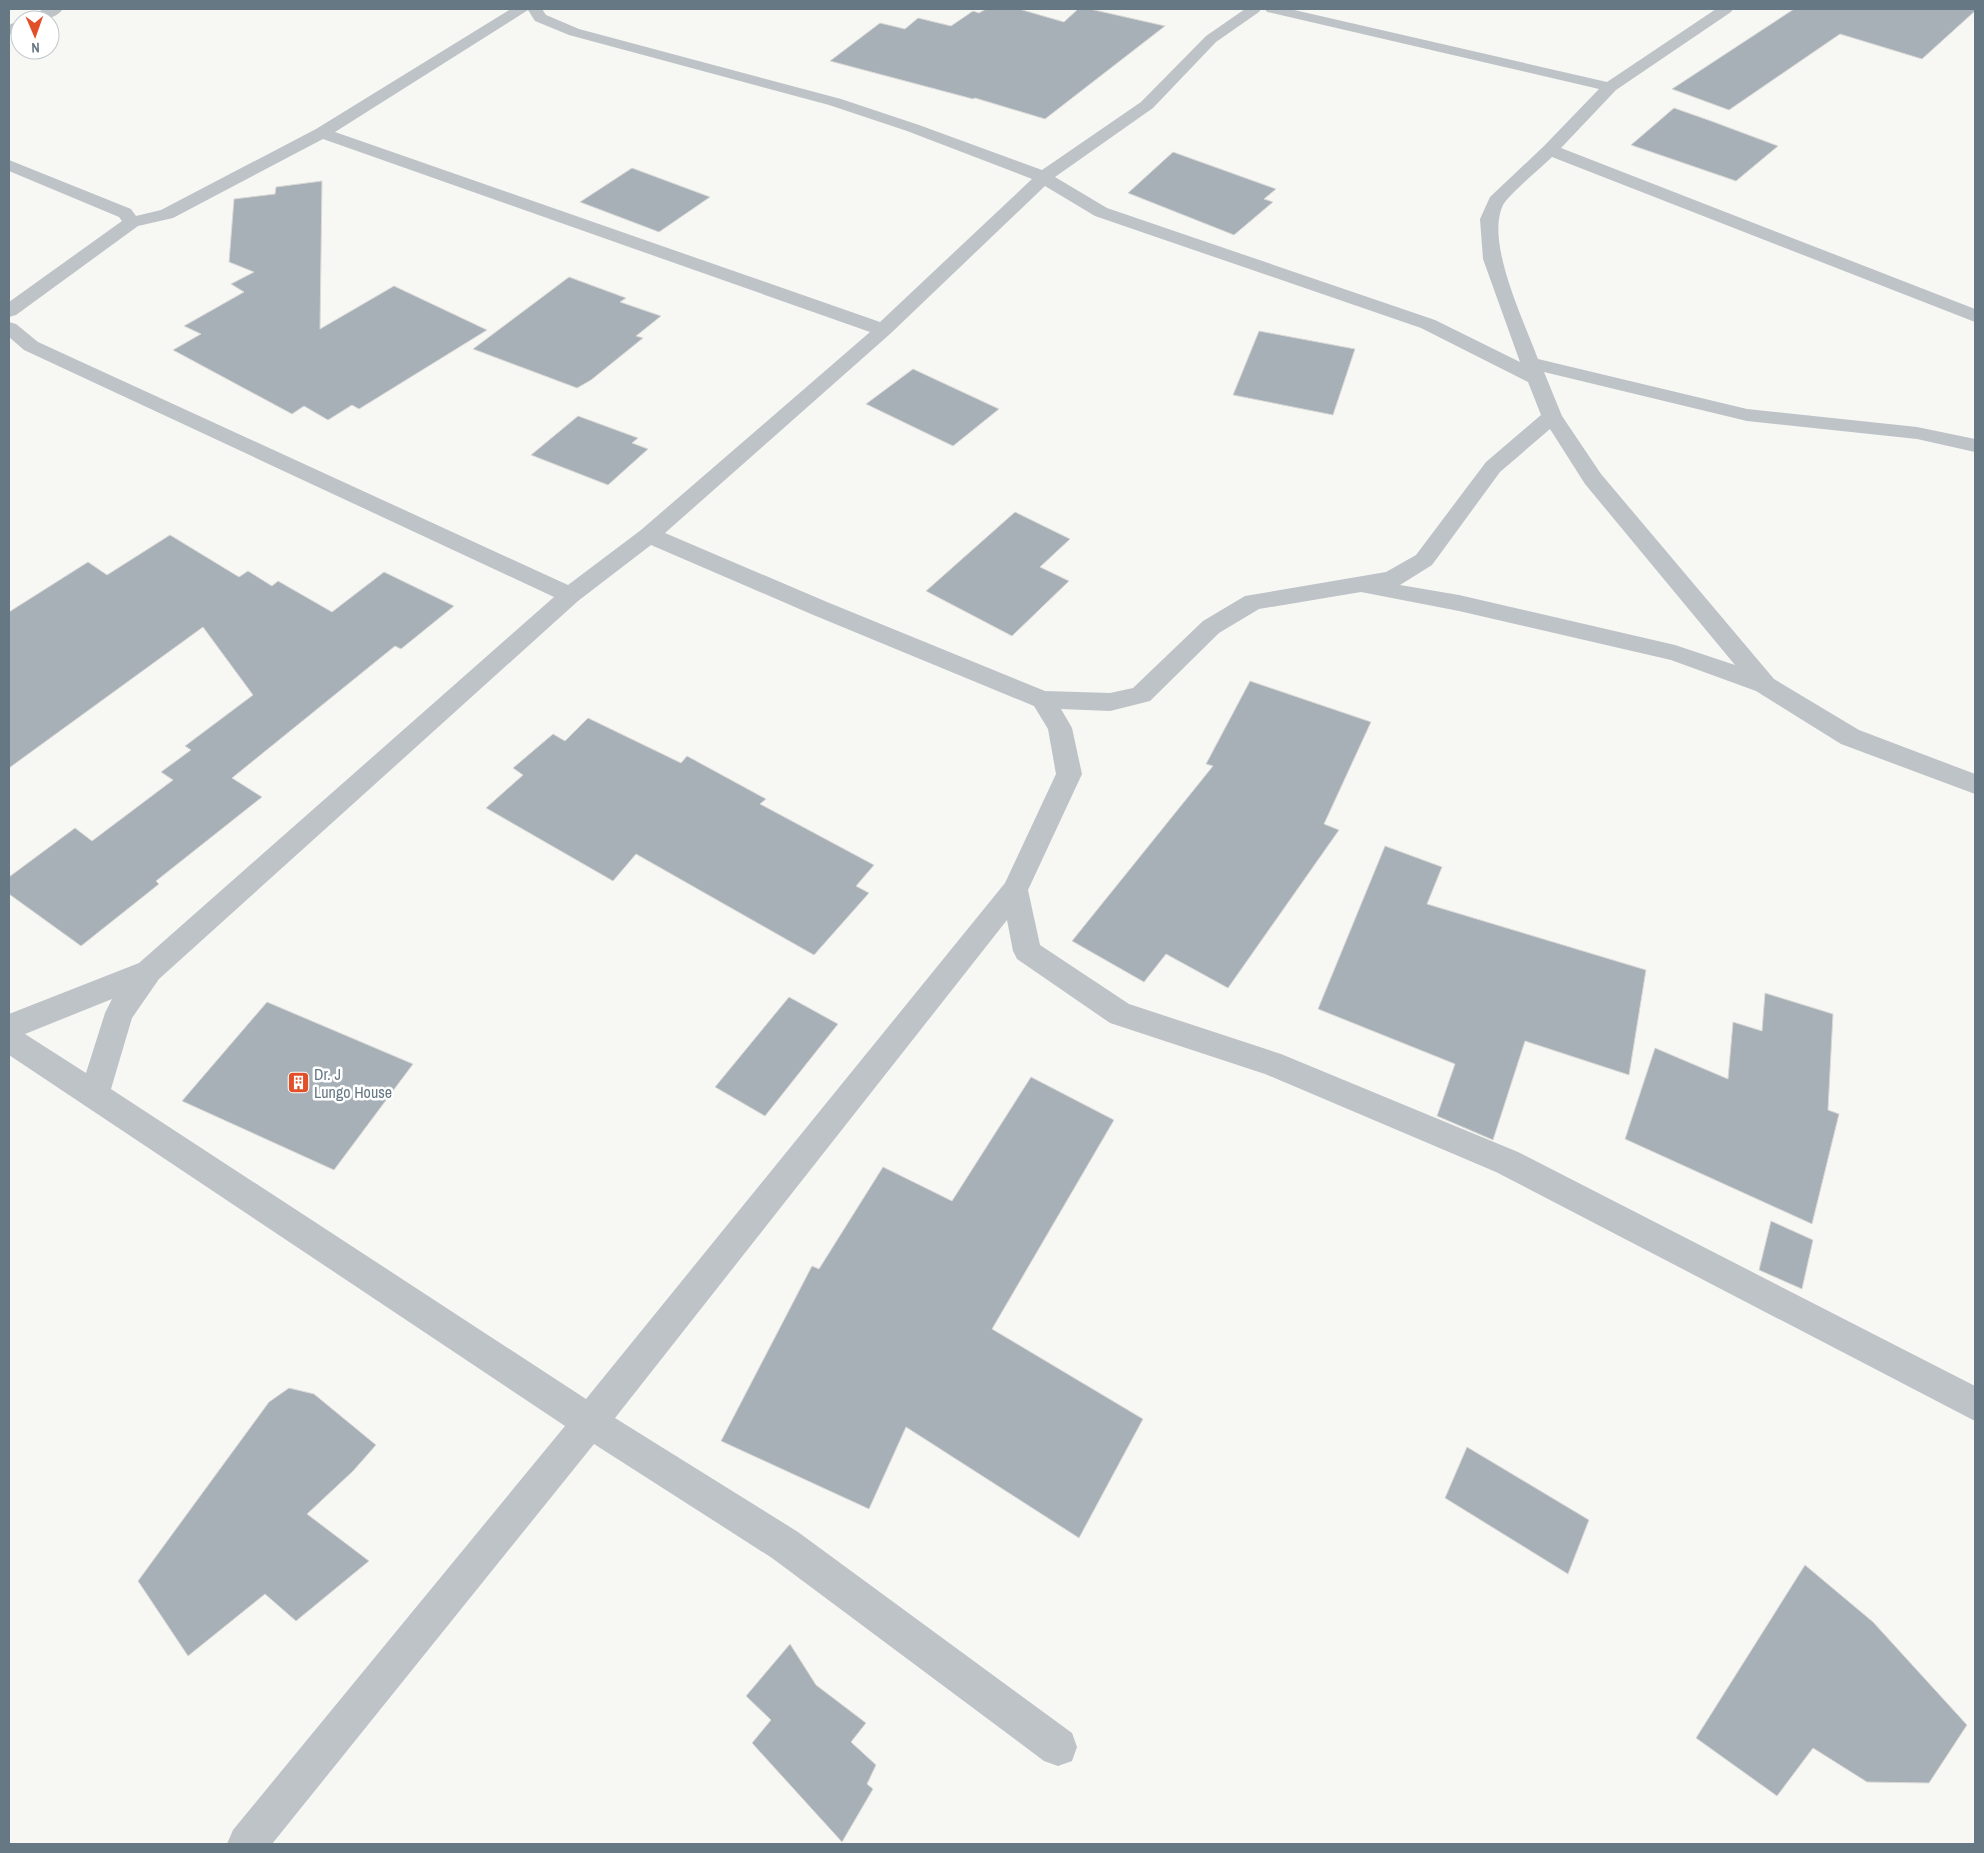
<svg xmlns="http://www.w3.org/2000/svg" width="1984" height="1853" viewBox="0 0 1984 1853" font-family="'Archivo Narrow',sans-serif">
<rect width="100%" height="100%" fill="#f7f7f4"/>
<g fill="#a7b0b6" stroke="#d9d9d7">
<polygon points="986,9 1019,9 1064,22 1078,9 1090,9 1165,26 1045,119 975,98 973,99 830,61 880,23 905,29 918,18 951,26 973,11 979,13"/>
<polygon points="1794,9 1975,9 1975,11 1922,59 1840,34 1729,110 1672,89"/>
<polygon points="1674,108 1711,121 1778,146 1736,181 1631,145"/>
<polygon points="1173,152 1276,189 1264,199 1273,202 1234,235 1128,193"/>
<polygon points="632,168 710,197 659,232 580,202"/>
<polygon points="322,181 320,329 394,286 487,330 359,409 352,405 328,420 304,406 292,414 173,350 201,334 184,326 244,292 231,284 254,272 229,262 234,199 275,194 276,187"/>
<polygon points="569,277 626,298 620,302 661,316 636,336 643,338 591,380 577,388 473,349"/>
<polygon points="1259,331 1355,349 1333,415 1233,395"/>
<polygon points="913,369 999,409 953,446 866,404"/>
<polygon points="578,416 638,438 632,443 648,449 608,485 531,455"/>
<polygon points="1015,512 1070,539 1040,567 1069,581 1012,636 926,591"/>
<polygon points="170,535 239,577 248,571 272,586 278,581 332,612 384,572 454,606 401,649 395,646 232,778 262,797 156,881 159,884 81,946 9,894 9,877 75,828 92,841 173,780 161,772 191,750 185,746 253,695 203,627 9,768 9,612 88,562 107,575"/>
<polygon points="1250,681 1371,722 1324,824 1339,830 1228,988 1166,954 1144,982 1072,941 1213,766 1206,764"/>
<polygon points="588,718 681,763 687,756 766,799 760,804 874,865 856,886 869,893 814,955 636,854 613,881 486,808 523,775 513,768 553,734 565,741"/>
<polygon points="1385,846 1442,867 1427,904 1646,970 1629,1075 1525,1041 1493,1140 1437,1116 1455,1064 1318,1009"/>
<polygon points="1765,993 1833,1014 1828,1110 1839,1114 1812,1224 1625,1139 1655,1048 1728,1079 1733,1022 1762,1031"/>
<polygon points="789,997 838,1024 765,1116 715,1087"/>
<polygon points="267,1002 413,1064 334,1170 182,1101"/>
<polygon points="1031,1077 1114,1120 992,1329 1143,1419 1079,1538 906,1427 869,1509 721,1441 812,1266 819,1269 883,1167 952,1201"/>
<polygon points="1771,1221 1813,1240 1802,1289 1759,1270"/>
<polygon points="289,1388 314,1394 376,1445 353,1471 307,1514 369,1561 296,1621 265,1594 188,1656 138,1581 269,1402"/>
<polygon points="1467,1447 1589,1520 1568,1574 1445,1498"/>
<polygon points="1805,1565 1873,1622 1967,1725 1929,1783 1867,1782 1813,1748 1777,1796 1696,1738"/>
<polygon points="790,1644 816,1685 866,1723 851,1742 876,1765 867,1784 873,1789 842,1842 752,1743 771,1720 746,1696"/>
</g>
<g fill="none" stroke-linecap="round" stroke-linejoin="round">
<g fill="#bec3c7" fill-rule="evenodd">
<path d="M44 9H63C54 21 38 20 25 20L27 17Z"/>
<path d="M511 9H542L546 15 579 29 841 99 919 125 1042 170 1141 102 1206 36 1245 9H1261L1259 12 1216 42 1153 108 1055 177 1107 208 1435 320 1520 362 1483 259 1480 219 1490 197 1544 146 1599 89 1272 13 1267 12 1265 9H1290L1607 82 1716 9H1733L1731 12 1616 90 1561 148 1975 309V322L1552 157C1542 167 1508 195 1503 205 1485 242 1524 321 1538 359L1747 409 1917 427 1975 439V452L1917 439 1747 421 1544 372 1562 416 1601 474 1774 679 1859 730 1975 774V794L1841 744 1756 691 1671 660 1459 611 1361 592 1259 609 1219 633 1150 701 1110 711 1061 709 1072 728 1082 774 1028 890 1040 945 1129 1004 1281 1054 1518 1152 1975 1386V1421L1496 1172 1265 1074 1110 1023 1017 959 1013 951 1007 920 615 1418 798 1532 1072 1733 1077 1747 1072 1761 1058 1766 1044 1761 772 1558 594 1444 272 1844H227L233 1830 565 1426 9 1055V1014L139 963 554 597 24 350 9 337V322L16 324 38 342 568 585 641 530 870 332 323 139 173 218 138 226 16 315 9 317V302L122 221 119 217 9 171V160L131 209 136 216 161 210 316 129ZM528 10 535 21 569 35 829 105 907 131 1032 179 880 322 335 132ZM1045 186 1095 216 1421 328 1528 382 1541 415 1486 462 1416 555 1386 572 1245 596 1203 621 1133 688 1110 693 1045 691 827 602 665 533 890 334ZM1550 429 1585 484 1735 665 1675 645 1459 595 1400 585 1432 565 1500 472ZM651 545 811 614 1034 706 1048 729 1056 774 1005 883 586 1399 111 1089 132 1018 159 979 578 601ZM112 999 105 1013 86 1073 25 1034Z"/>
<polygon points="20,20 20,31 9,35 9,25"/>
</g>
</g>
<defs>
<symbol id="building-square" viewBox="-11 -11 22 22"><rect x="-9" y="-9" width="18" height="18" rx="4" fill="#e2502a" stroke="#fff"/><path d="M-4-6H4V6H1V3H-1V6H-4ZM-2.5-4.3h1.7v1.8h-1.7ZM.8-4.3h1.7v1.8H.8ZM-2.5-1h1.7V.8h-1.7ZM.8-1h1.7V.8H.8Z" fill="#fff"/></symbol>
</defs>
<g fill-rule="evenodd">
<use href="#building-square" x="286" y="1070" width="25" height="25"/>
</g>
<g text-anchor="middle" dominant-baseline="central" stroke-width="5" stroke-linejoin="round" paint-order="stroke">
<g font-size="16" fill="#677885" stroke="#fff" text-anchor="start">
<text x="314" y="1074">Dr. J<tspan x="314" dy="18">Lungo House</tspan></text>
</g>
</g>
<rect width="1984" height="1853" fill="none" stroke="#677885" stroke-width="20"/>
<g transform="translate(35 35) rotate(178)"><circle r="24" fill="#ffffff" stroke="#c2c9ce"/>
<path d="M0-4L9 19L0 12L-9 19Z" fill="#e2502a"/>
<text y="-8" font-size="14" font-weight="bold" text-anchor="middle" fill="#677885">N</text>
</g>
</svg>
